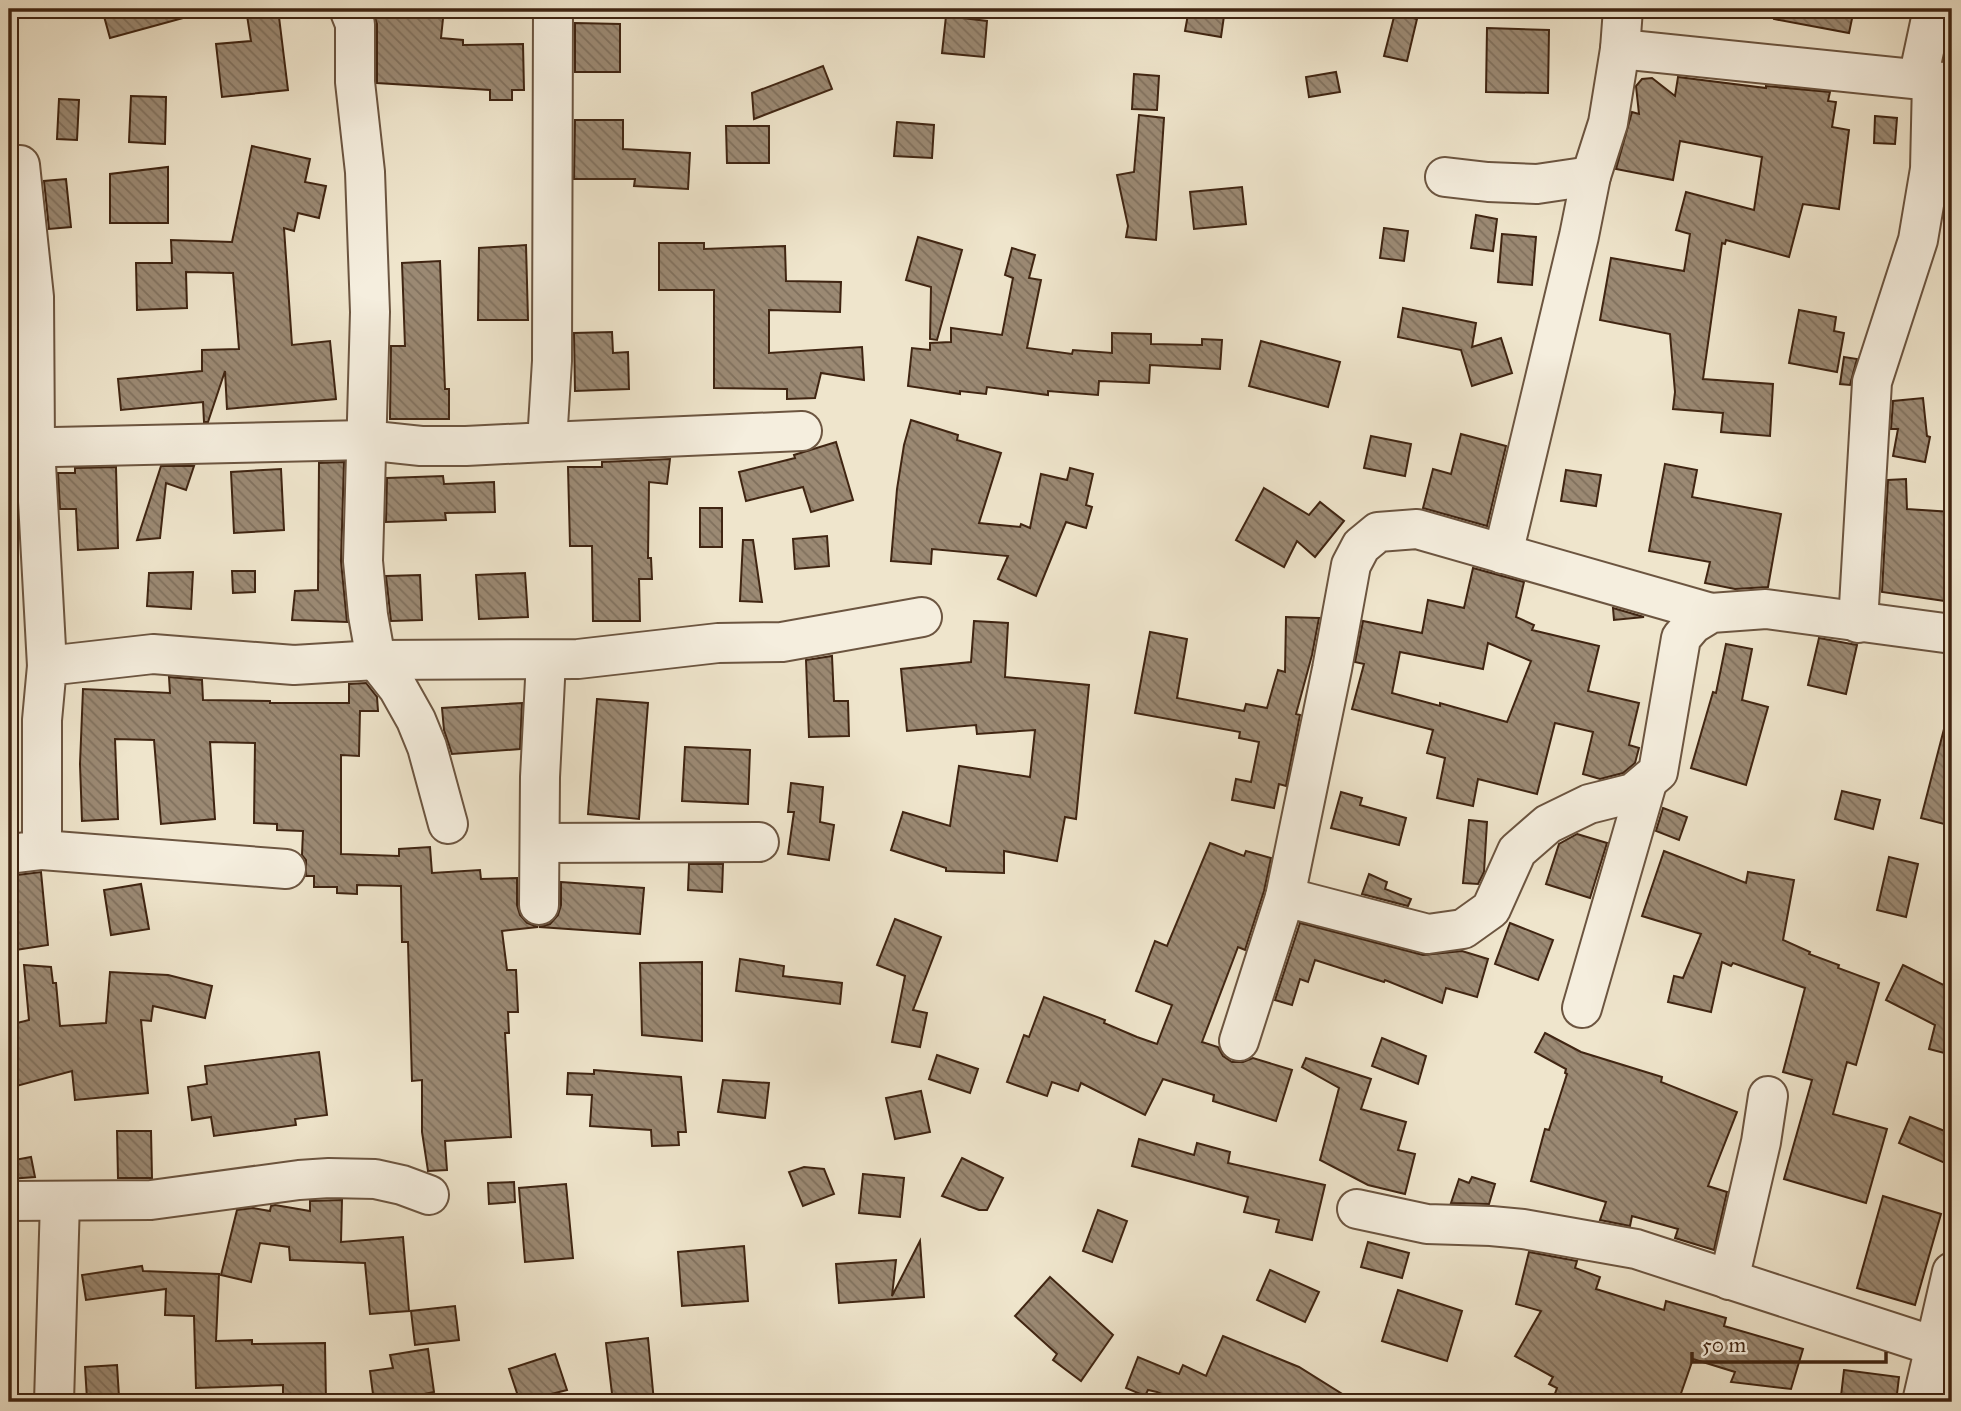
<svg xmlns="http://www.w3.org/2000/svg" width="1961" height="1411" viewBox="0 0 1961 1411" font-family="'IM FELL Great Primer',serif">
<defs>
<pattern id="building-back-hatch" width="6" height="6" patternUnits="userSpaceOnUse" patternTransform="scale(1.75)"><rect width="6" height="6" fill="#9b8973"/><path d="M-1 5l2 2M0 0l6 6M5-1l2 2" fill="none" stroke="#80705d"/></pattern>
</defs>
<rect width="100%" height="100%" fill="#efe5cc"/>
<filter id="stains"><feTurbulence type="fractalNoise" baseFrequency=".00286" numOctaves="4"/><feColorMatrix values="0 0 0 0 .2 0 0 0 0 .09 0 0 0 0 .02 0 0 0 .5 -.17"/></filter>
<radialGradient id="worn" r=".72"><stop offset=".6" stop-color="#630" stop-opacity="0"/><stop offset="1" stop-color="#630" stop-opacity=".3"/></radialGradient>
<g fill="url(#building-back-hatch)" stroke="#402512" stroke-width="2" fill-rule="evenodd">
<polygon points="102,9 193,9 194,15 110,38"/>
<polygon points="246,9 278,9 288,90 222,97 216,44 251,41"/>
<polygon points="372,9 444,9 441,38 463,40 463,45 523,44 524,90 512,90 512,100 490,100 490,90 377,83 377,24"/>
<polygon points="1189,9 1225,9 1221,37 1185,31"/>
<polygon points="1775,9 1854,9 1849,33 1774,19"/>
<polygon points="1395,13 1417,19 1407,61 1384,56"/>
<polygon points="946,16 987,21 984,57 942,53"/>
<polygon points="575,23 620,24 620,72 575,72"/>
<polygon points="1487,28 1549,30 1548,93 1486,92"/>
<polygon points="823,66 832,89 754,119 752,93"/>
<polygon points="1336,72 1340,92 1309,97 1306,77"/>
<polygon points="1134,74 1159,76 1157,110 1132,109"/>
<polygon points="1678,77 1766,88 1766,86 1830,92 1828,101 1836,102 1832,127 1849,130 1839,209 1803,204 1789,257 1726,240 1725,244 1722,243 1703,379 1773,384 1770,436 1721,432 1723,413 1673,409 1675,392 1670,334 1600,320 1611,258 1684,271 1690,234 1676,230 1686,192 1754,210 1762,157 1680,141 1673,180 1616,169 1632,112 1639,114 1636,86 1642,79 1652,78 1675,96"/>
<polygon points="131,96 166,97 165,144 129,142"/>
<polygon points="59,99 79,100 77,140 57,139"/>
<polygon points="1139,115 1164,118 1156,240 1126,237 1128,226 1117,175 1134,172"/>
<polygon points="1875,116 1897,118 1895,144 1874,143"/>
<polygon points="575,120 623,120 623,149 690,153 688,189 634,186 635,179 574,179"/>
<polygon points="897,122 934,125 932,158 894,156"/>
<polygon points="726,126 769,126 769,163 727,163"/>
<polygon points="252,146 310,159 305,182 326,186 319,218 298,213 294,231 284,228 292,345 330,341 336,399 227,409 225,371 208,422 204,422 203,402 121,410 118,379 202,371 202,350 239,349 233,273 186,272 187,308 137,310 136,263 172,263 171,240 232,242"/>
<polygon points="168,167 168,223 110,223 110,174"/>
<polygon points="66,179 71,227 49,229 44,181"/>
<polygon points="1242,187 1246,224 1194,229 1190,192"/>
<polygon points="1476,215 1497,219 1493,251 1471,248"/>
<polygon points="1384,228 1408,231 1404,261 1380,258"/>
<polygon points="1502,234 1536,237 1532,285 1498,282"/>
<polygon points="918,237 962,250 937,340 930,339 931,287 906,280"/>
<polygon points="659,243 704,243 704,249 785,246 786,281 841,282 840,312 769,310 769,353 862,347 864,380 821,373 815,398 787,399 787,389 714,388 714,290 659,290"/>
<polygon points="526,245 528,320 478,320 479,248"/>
<polygon points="1012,248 1035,255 1029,278 1041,280 1027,348 1072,354 1073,350 1112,353 1112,333 1151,334 1151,344 1202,345 1202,339 1222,340 1220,369 1150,365 1149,383 1099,381 1098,395 1048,391 1048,395 987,387 986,394 960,391 960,394 908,386 912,348 930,350 930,343 951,342 951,328 1002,335 1013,278 1005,275"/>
<polygon points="440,261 445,389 449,389 449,419 390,419 391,346 405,346 402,263"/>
<polygon points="1403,308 1476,323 1472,347 1501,338 1512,373 1472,386 1461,350 1398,337"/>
<polygon points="1799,310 1836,317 1834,331 1844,333 1837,372 1789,363"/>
<polygon points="612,332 613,353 628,352 629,389 575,391 574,333"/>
<polygon points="1261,341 1340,362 1328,407 1249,386"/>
<polygon points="1844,357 1857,359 1850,385 1840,384"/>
<polygon points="1923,398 1927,436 1930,437 1925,462 1893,456 1898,429 1891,429 1893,401"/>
<polygon points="911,420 958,435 957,440 1001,453 979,523 1020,527 1021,524 1030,528 1041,474 1067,480 1070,468 1093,474 1086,505 1092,507 1086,528 1066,522 1036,596 998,579 1008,556 932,549 931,564 891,561 897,489 904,445"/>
<polygon points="1461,434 1506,446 1487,526 1423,508 1433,469 1451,474"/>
<polygon points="1371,436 1411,444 1405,476 1364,468"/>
<polygon points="836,442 853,500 811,512 803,487 746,501 739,472 795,458 794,455"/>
<polygon points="670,459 667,484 649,482 648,558 651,558 652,579 639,579 640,621 593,621 592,546 570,546 568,467 602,467 602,462"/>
<polygon points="344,462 341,561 347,622 292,620 295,591 318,590 319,463"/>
<polygon points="1665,464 1697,470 1692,497 1781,514 1768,587 1735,589 1705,583 1710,562 1649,551"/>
<polygon points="161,466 194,466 186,490 166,483 160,538 137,540"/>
<polygon points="116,467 118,548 78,550 76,509 60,509 58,473 75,473 75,468"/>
<polygon points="281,469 284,530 234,533 231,472"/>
<polygon points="1566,470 1601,475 1596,506 1561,501"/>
<polygon points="443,476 444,484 494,482 495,512 445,513 446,520 386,522 387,478"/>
<polygon points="1906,479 1907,509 1952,512 1952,602 1882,592 1888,480"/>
<polygon points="1264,488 1309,515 1320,502 1344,521 1315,557 1297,541 1284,567 1236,540"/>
<rect x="700" y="508" width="22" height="39"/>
<polygon points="827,536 829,566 795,569 793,539"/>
<polygon points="743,540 753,540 762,602 740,601"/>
<path d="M1473 568 1524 582 1516 617 1534 625 1532 630 1599 646 1588 691 1639 703 1629 745 1639 748 1635 763 1623 773 1600 779 1583 774 1593 732 1555 723 1537 794 1478 779 1473 806 1437 798 1445 758 1427 753 1433 730 1352 709 1364 664 1355 662 1363 621 1422 633 1428 600 1464 608ZM1488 643 1531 661 1507 722 1440 703V706L1392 693 1400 652 1483 669Z"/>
<polygon points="232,571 255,571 255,592 233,593"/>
<polygon points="193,572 191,609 147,606 149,573"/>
<polygon points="525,573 528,617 479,619 476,575"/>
<polygon points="420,575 422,620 391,621 386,576"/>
<polygon points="1613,608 1644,617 1614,620"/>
<polygon points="1286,617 1319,618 1312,655 1296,714 1300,715 1286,786 1279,784 1274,808 1232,800 1236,779 1251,782 1259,742 1239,738 1240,732 1135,713 1150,632 1187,639 1177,698 1244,711 1246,704 1267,708 1278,670 1285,672"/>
<polygon points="974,621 1008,623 1005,677 1089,685 1076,819 1065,817 1057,861 1004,851 1004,873 946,871 946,868 891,850 903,812 950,826 959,766 1030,777 1035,730 977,734 976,725 907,731 901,669 971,662"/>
<polygon points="1819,638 1857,645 1846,694 1808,685"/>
<polygon points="1726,644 1752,649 1742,700 1768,707 1746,785 1691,768 1713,692 1716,693"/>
<polygon points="832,656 834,701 848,701 849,736 809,737 806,660"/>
<polygon points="169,677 202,680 203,700 270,701 270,703 349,703 349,684 366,683 377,697 378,711 360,711 359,756 341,755 341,854 399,856 399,849 430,847 432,873 480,870 481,879 517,878 517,905 520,915 527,923 538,927 502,931 507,970 516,970 518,1012 508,1012 509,1033 505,1033 511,1137 445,1141 447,1170 428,1171 422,1132 422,1080 412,1081 408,942 402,942 401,886 357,885 357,894 337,893 337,887 314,887 314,876 306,876 306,860 302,855 303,831 277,830 277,824 254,823 255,743 210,742 215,819 161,824 154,740 115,739 118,819 82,821 80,764 83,689 170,693"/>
<polygon points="597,699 648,703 639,819 588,814"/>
<polygon points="522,703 520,749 452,754 444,730 442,708"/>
<polygon points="1945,725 1952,726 1952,826 1921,818"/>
<polygon points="685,747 750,750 748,804 682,801"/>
<polygon points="791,783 823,787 820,822 834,825 829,860 788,854 794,812 788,812"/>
<polygon points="1842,791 1880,800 1873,829 1835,819"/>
<polygon points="1341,792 1362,798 1360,805 1406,818 1399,845 1331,828"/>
<polygon points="1663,808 1687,817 1679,840 1656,831"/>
<polygon points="1469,820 1487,822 1484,872 1478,884 1463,883"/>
<polygon points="1577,834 1607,843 1590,898 1546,884 1559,844"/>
<polygon points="1210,843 1244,856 1246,851 1271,858 1264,891 1245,950 1238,947 1202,1042 1218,1047 1223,1056 1232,1062 1243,1062 1253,1058 1292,1070 1276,1121 1213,1101 1214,1095 1163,1079 1145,1115 1081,1083 1078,1091 1052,1082 1047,1096 1007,1082 1024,1035 1029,1037 1044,997 1105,1020 1104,1023 1137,1037 1157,1044 1172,1005 1136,991 1155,941 1167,946"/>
<polygon points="1664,851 1746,883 1748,872 1794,880 1783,940 1810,952 1809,954 1839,965 1838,968 1879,983 1856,1065 1847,1062 1833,1114 1887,1129 1866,1203 1784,1179 1812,1080 1783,1072 1805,988 1733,963 1731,966 1722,962 1711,1012 1668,1002 1674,976 1683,978 1701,934 1642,916"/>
<polygon points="1889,857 1918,864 1906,917 1877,910"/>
<polygon points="689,864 723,864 722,892 688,890"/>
<polygon points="41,872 48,945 9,951 9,876"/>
<polygon points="1369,874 1387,882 1385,889 1411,899 1408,906 1362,894"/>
<polygon points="561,882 644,888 640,934 539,927 550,924 558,915 561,905"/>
<polygon points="141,884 149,929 111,935 104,890"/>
<polygon points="895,919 941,937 913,1010 927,1013 920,1047 892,1042 905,976 877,965"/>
<polygon points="1300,923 1423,955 1462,951 1488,959 1477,997 1446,988 1442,1003 1385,980 1384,982 1315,960 1308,982 1300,979 1292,1005 1275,1000"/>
<polygon points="1510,923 1553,940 1538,980 1495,964"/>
<polygon points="740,959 784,966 783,976 842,983 840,1004 736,991"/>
<polygon points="702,962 702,1041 642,1035 640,963"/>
<polygon points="24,965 51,967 53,983 56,983 60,1026 106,1023 110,972 168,975 212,986 205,1018 153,1006 151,1021 141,1020 148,1093 75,1100 72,1071 9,1088 9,1025 29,1020"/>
<polygon points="1903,965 1952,989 1952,1055 1929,1049 1935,1025 1886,1000"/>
<polygon points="1545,1033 1581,1052 1662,1077 1661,1082 1737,1112 1708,1186 1727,1192 1714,1250 1675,1238 1678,1229 1632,1216 1630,1226 1600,1220 1606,1202 1531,1181 1545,1129 1549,1130 1567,1074 1565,1073 1566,1069 1535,1052"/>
<polygon points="1382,1038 1426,1056 1418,1084 1372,1066"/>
<polygon points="319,1052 327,1115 295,1119 296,1125 214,1136 211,1117 192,1120 188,1087 207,1084 205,1066"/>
<polygon points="937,1055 978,1069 970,1093 929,1079"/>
<polygon points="1306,1058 1371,1079 1361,1109 1406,1122 1398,1150 1415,1154 1405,1194 1368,1185 1320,1160 1339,1088 1302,1067"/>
<polygon points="594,1070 681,1077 686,1132 678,1132 679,1145 652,1146 651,1130 590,1126 592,1095 567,1094 568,1073 594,1074"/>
<polygon points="723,1080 769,1083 765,1118 718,1112"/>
<polygon points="921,1091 930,1132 895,1139 886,1098"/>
<polygon points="1910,1117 1952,1134 1952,1145 1945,1163 1899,1143"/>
<polygon points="117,1131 151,1131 152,1178 118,1178"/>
<polygon points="1139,1139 1194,1155 1197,1143 1230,1152 1228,1163 1325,1185 1312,1240 1276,1232 1279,1220 1244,1212 1248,1197 1132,1166"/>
<polygon points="31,1157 35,1177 9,1179 9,1161"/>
<polygon points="962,1158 1003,1178 987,1210 979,1210 942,1196"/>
<polygon points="804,1167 824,1169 834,1194 803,1206 789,1172"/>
<polygon points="863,1174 904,1178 900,1217 859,1213"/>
<polygon points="1472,1177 1495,1184 1489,1204 1451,1203 1459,1179 1469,1183"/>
<polygon points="514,1182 515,1202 489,1204 488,1183"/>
<polygon points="566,1184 573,1258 525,1262 519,1188"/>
<polygon points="1883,1196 1941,1214 1915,1305 1857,1288"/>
<polygon points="342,1200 341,1242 403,1237 409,1311 370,1314 365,1263 290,1260 289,1247 260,1243 251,1282 221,1275 237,1210 253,1208 270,1211 271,1206 275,1205 310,1211 310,1201"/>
<polygon points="1098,1210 1127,1221 1112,1262 1083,1251"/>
<polygon points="920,1241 924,1297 839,1303 836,1264 896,1260 892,1296"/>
<polygon points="1368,1242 1409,1253 1402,1278 1361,1267"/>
<polygon points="744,1246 748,1301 682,1306 678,1252"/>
<polygon points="1529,1252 1577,1261 1575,1268 1600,1277 1596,1289 1664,1310 1666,1301 1726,1318 1724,1326 1803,1349 1791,1389 1731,1382 1735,1372 1693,1359 1678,1402 1552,1402 1557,1388 1549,1384 1553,1377 1515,1356 1541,1311 1516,1304"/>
<polygon points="142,1266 143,1271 219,1274 216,1341 252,1340 252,1344 325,1343 326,1402 283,1402 283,1385 196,1388 194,1316 165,1315 166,1289 86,1300 82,1275"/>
<polygon points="1270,1270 1319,1292 1305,1322 1257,1300"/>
<polygon points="1050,1277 1113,1335 1081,1381 1053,1360 1057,1354 1015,1316"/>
<polygon points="1398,1290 1462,1311 1447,1361 1382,1341"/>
<polygon points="455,1306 459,1340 415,1345 411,1311"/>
<polygon points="1223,1336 1299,1367 1355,1402 1180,1402 1157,1392 1148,1390 1145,1396 1126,1388 1138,1357 1179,1374 1183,1365 1206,1376"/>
<polygon points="648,1338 654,1402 613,1402 606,1343"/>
<polygon points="428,1349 434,1392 424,1394 425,1402 374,1402 370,1371 393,1368 390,1355"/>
<polygon points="555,1354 567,1390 520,1402 509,1369"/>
<polygon points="117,1365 119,1397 87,1399 85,1367"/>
<polygon points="1844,1370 1899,1377 1896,1402 1841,1396"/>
</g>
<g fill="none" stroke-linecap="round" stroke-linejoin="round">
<defs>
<g id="minor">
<polyline points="349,9 355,24 355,82 365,172 370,312 363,561 368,615 376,660 398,688 416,720 427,747 448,824"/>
<polyline points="1620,49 1952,83"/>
<polyline points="1918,79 1933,9"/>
<polyline points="20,165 34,297 35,446 47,666"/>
<polyline points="1445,177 1488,182 1537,184 1591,176"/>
<polyline points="547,442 802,431"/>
<polyline points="9,448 365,440 421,446 466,446 547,442 552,361 553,9"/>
<polyline points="1503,554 1579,236 1591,176 1608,123 1620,49 1623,9"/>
<polyline points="1858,623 1872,382 1918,240 1930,169 1932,81"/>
<polyline points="540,843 759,842"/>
<polyline points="42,850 286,869"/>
<polyline points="9,854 42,850 42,720 47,666 153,654 294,665 376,660 578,659 718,643 782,642 922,617"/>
<polyline points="1285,897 1428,934 1463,929 1491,909 1517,851 1548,824 1589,804 1633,793 1658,772 1681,638 1693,624 1711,613 1766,609 1952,634"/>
<polyline points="539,905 540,777 546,660"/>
<polyline points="1582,1008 1647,783"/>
<polyline points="1239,1041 1285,897 1332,669 1351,565 1361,546 1378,532 1417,529 1711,613"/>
<polyline points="9,1201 151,1200 299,1180 329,1178 375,1179 402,1185 429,1195"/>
<polyline points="1357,1209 1427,1224 1491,1226 1523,1229 1636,1249 1934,1346"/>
<polyline points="1729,1280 1761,1142 1768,1096"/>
<polyline points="54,1402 60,1201"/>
<polyline points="1922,1402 1952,1272"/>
</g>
</defs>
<use href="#minor" stroke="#6c5540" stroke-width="42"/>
<use href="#minor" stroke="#f5eede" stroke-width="38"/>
</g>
<rect width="1961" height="1411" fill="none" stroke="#efe5cc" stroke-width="35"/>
<rect x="10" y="10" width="1940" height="1390" fill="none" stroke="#402512" stroke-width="3.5"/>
<rect x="18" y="18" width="1926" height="1376" fill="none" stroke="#402512" stroke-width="2"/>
<path d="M1692 1352v10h194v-10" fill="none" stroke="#402512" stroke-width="3.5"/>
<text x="1702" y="1352" font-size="21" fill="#402512" stroke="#f5eede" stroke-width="5" paint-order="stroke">50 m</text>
<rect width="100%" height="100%" filter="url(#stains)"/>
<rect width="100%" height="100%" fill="url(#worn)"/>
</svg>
